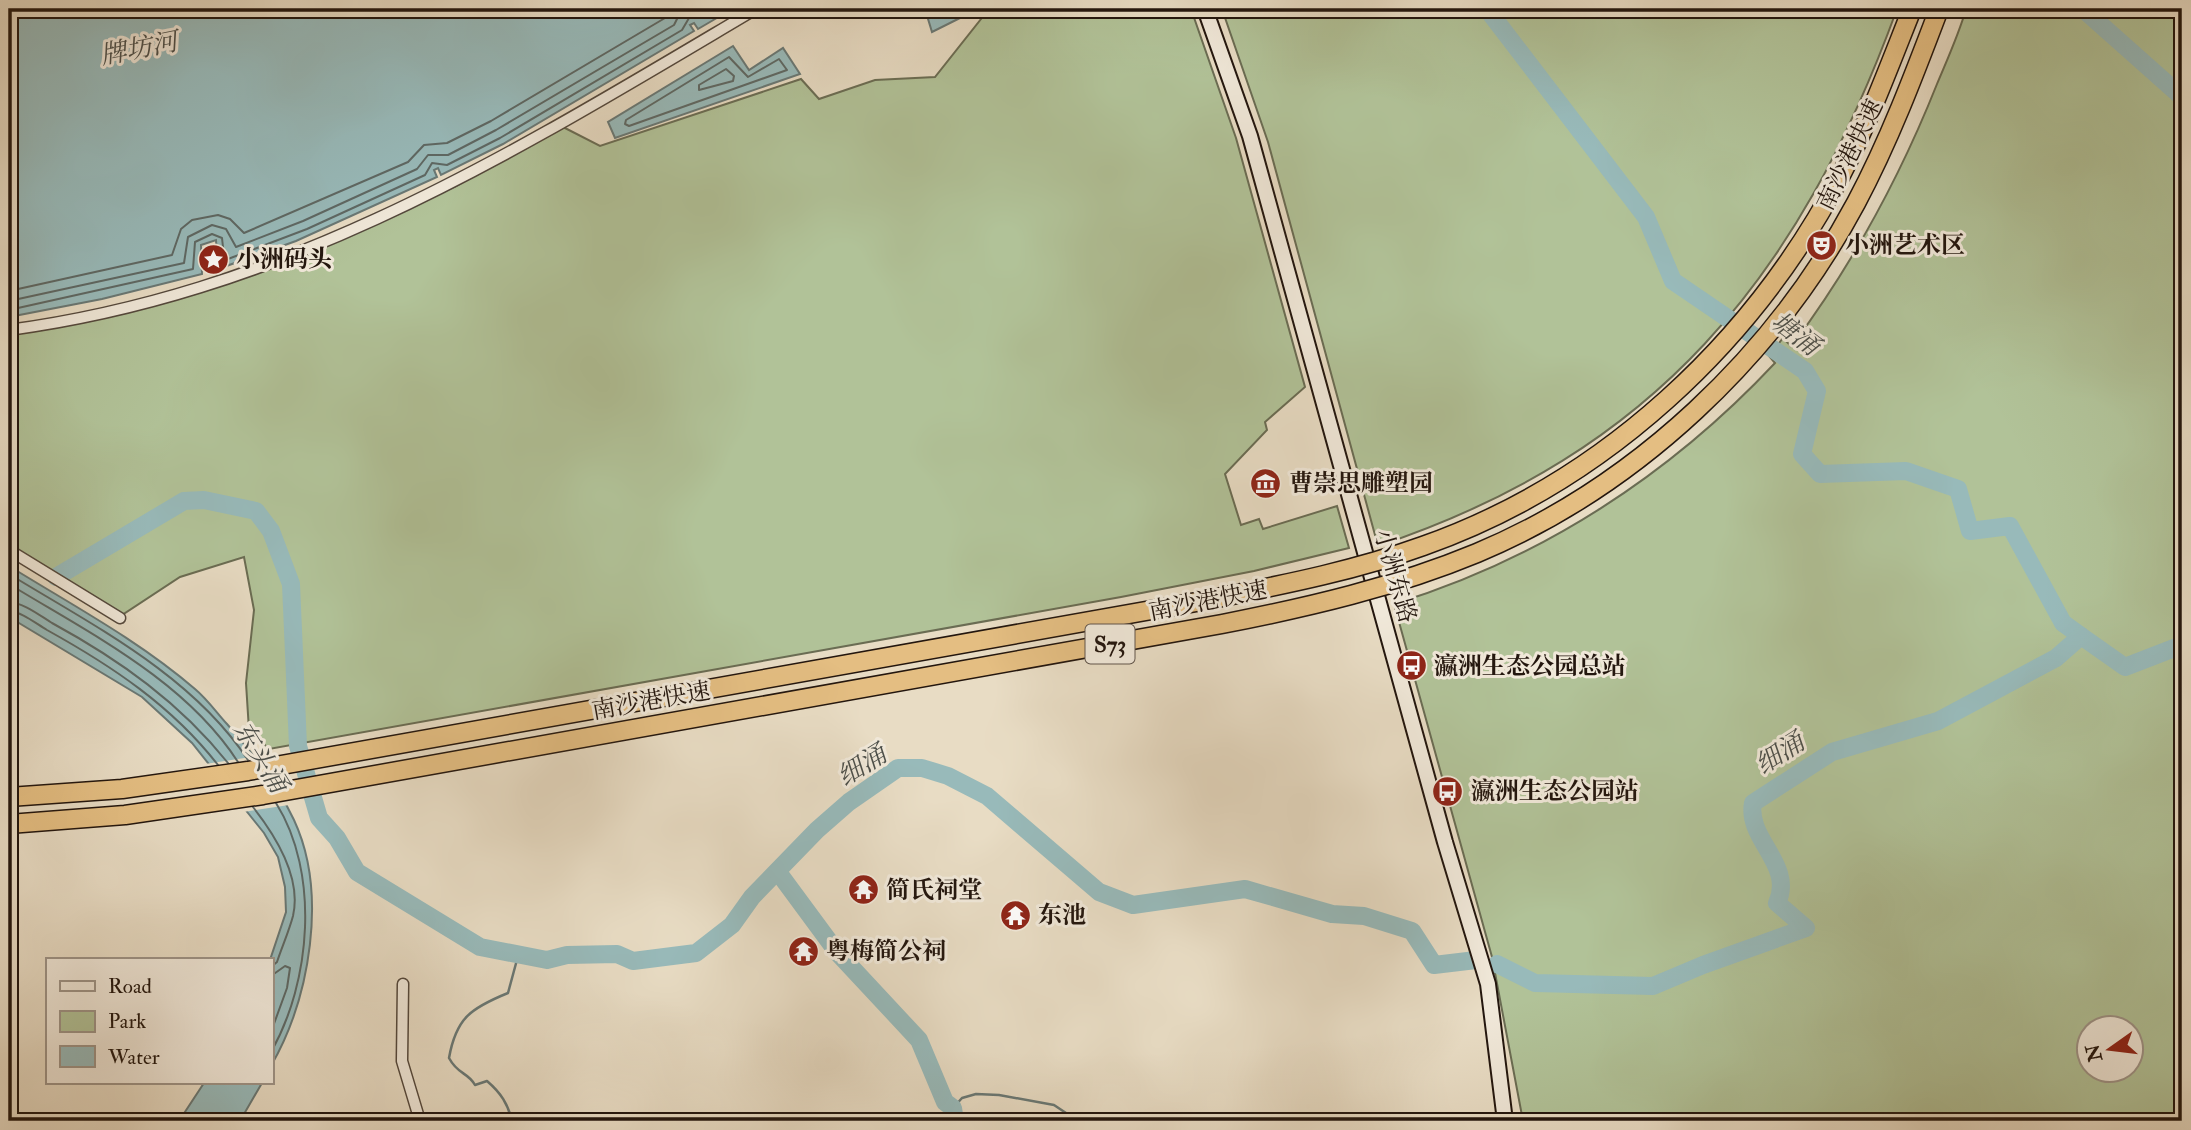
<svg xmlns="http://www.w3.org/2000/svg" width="2191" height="1130" viewBox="0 0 2191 1130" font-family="'IM FELL Double Pica','Noto Serif SC',serif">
<rect width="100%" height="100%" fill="#e8dcc4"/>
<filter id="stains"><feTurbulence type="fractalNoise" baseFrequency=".00286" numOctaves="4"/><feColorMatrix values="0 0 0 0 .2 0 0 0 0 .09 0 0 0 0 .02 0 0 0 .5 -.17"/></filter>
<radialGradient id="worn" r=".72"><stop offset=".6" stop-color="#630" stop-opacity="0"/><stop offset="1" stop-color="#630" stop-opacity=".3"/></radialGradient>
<g fill="#b1c298" stroke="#6a6c53" stroke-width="2" fill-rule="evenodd">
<polygon points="989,9 1191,9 1236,138 1305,387 1265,422 1267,430 1225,474 1241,525 1259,519 1263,529 1337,506 1349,548 1254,571 1121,597 269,749 249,730 246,683 254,610 244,557 180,577 122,615 9,546 9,333 216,287 274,267 456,186 563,127 600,146 801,79 819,99 875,80 935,77"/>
<path d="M1222 9H1897C1799 278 1656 453 1378 546L1268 142Z"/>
<path d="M1966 9H2182V1121H1523L1492 957 1394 604C1541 559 1670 475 1775 363L1769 356 1783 338 1791 346 1794 343C1854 262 1900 177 1937 84 1947 60 1959 34 1966 9ZM2090 1028H2132V1070H2090Z"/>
</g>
<g fill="#98baba" stroke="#697875" stroke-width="2">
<polygon points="9,9 732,9 698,29 694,23 690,25 694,31 503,144 441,175 438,168 434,170 437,177 296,241 218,269 216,240 201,245 202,274 102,299 9,317"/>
<polygon points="925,9 978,9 932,32"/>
<polygon points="733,46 749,70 783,48 800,74 615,138 608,122"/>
<path d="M9 566C72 605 138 640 195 689 207 699 217 713 227 724 252 752 278 786 294 820 328 893 310 998 271 1066L270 960 286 912 285 887 278 857 264 833 192 743 142 697 9 617Z"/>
<polygon points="204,1083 262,1083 240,1121 179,1121"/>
</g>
<polygon fill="#e8dcc4" points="258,756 289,805 243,812 205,764"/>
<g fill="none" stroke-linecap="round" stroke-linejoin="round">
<g stroke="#5e6864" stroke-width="2">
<polygon points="729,57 748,77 779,59 787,70 629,126 625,124 626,120"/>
<polygon points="726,69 734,76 733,81 699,90 699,85"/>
<polyline points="9,291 172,255 181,229 192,220 218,215 230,219 244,233 408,162 424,145 447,143 491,121 665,18 670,9"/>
<polyline points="9,301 184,263 188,237 212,225 226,229 236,247 303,221 417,169 428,155 448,155 496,130 674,25 679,15 687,9"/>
<polyline points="9,310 193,269 195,242 212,234 222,238 224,256 228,259 307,229 425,175 432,163 447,165 500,138 682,30 689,18 702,18 718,9"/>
<path d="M9 574C94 626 192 675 248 760"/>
<path d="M9 584C89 633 185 680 238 762"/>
<path d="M9 602C24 603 39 615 52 623 120 660 180 703 228 763"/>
<path d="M9 611C22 612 35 623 47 630 112 666 172 706 218 765"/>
<path d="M253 807C275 835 302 877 293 916 289 931 282 947 277 962L271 967"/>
<polyline points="271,976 285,966 290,968 287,988 271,1032"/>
<path d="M271 1052C311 982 320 873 276 803"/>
</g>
<g stroke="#697875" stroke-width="2.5">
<polyline points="953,1108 962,1098 976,1094 999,1095 1054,1105 1078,1121"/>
<path d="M512 1121C508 1104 501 1093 487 1081L475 1085C468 1072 458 1075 449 1058 456 1018 471 1008 508 993L518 956"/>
</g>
<g stroke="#98baba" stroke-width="18">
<polyline points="1487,9 1646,217 1673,281 1805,371 1817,391 1802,454 1820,474 1906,471 1958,489 1970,531 2010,526 2063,623 2081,636"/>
<polyline points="2083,9 2182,97"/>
<polyline points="56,577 184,501 204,500 256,511 271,531 291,584 298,746 319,818 337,838 357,872 480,947 547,960 567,955 617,954 633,961 696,953 732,925 752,897 817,830 849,802 898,768 922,768 948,776 987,796 1099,892 1133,905 1245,889 1332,914 1364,916 1412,931 1434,965 1476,960"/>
<polyline points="778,872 837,952 919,1040 945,1102 953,1108 955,1121"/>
<path d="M1497 964 1535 983 1653 986 1703 965 1806 928 1777 903C1795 865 1746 839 1753 803L1832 752 1938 721 2056 658 2081 636 2125 667 2182 645"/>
</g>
<defs>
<g id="street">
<path d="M9 330C292 292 516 151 756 9"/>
<polyline points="9,550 120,618"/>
<polyline points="403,984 402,1061 420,1121"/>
</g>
<polyline id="secondary" points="1205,9 1250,136 1445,842 1488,984 1505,1121"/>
</defs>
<use href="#street" stroke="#54483c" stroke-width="13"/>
<use href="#secondary" stroke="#23160e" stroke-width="18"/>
<use href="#street" stroke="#f0e8d9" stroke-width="10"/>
<use href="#secondary" stroke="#f0e8d9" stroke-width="14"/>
<defs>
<g id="highway-bridge">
<path d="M9 797 122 789 248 771 1202 601C1276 586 1351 572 1423 546 1604 482 1753 343 1841 175 1869 121 1890 64 1912 9"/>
<path d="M9 824 125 815 263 795 1222 624C1309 607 1395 587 1477 553 1637 486 1774 356 1856 203 1889 141 1914 75 1939 9"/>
</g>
</defs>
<use href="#highway-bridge" stroke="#23160e" stroke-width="21" stroke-linecap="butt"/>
<use href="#highway-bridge" stroke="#e4be82" stroke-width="18"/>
</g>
<defs>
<symbol id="theatre-disc" viewBox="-11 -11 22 22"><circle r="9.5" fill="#8f2418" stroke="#f0e8d9"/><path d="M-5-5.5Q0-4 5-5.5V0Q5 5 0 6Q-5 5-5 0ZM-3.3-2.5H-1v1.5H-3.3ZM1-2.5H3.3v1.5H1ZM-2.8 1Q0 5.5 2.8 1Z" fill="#fff"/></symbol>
<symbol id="sight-disc" viewBox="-11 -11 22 22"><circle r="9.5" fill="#8f2418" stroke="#f0e8d9"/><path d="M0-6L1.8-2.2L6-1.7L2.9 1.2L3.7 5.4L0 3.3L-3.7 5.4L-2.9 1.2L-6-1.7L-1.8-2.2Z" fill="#fff"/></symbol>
<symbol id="museum-disc" viewBox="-11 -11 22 22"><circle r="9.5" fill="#8f2418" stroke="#f0e8d9"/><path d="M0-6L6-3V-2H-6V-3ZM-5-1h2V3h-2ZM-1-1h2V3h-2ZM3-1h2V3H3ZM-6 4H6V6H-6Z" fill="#fff"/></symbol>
<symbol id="bus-disc" viewBox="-11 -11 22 22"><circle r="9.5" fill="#8f2418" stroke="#f0e8d9"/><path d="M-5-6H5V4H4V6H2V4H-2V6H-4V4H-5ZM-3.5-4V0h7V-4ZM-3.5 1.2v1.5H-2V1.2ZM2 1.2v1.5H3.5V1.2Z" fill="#fff"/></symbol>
<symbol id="temple-disc" viewBox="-11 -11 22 22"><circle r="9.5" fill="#8f2418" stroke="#f0e8d9"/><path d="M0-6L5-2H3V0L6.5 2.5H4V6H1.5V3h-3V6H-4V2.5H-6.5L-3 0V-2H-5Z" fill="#fff"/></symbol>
</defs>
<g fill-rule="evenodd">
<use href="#theatre-disc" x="1804" y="228" width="35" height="35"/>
<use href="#sight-disc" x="196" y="242" width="35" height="35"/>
<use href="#museum-disc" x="1248" y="466" width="35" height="35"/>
<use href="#bus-disc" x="1394" y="648" width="35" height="35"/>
<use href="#bus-disc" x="1430" y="774" width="35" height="35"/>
<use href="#temple-disc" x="846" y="872" width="35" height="35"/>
<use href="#temple-disc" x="998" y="898" width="35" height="35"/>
<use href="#temple-disc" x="786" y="934" width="35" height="35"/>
</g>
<g text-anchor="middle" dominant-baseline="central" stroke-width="6" stroke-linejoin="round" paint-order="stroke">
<rect fill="#f0e8d9" stroke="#60554b" stroke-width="2" x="1085.5" y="624.5" width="49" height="39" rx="5"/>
<g font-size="23" font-weight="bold" fill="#23160e">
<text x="1110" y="644">S73</text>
</g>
<g font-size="24" fill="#23160e" stroke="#f0e8d9">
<text transform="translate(1850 155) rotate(-64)">南沙港快速</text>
<text transform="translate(1395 576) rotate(74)">小洲东路</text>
<text transform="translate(1208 601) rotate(-11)">南沙港快速</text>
<text transform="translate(651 701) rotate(-10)">南沙港快速</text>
</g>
<g font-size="24" font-weight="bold" fill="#23160e" stroke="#f0e8d9" text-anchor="start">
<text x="1845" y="245">小洲艺术区</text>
<text x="236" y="259">小洲码头</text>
<text x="1289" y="483">曹崇思雕塑园</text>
<text x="1434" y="666">瀛洲生态公园总站</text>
<text x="1471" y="791">瀛洲生态公园站</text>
<text x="886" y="890">简氏祠堂</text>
<text x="1038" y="915">东池</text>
<text x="826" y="951">粤梅简公祠</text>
</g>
<g font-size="26" font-style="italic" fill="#4c4f4a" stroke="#f0e8d9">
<text transform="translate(139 49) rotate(-11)">牌坊河</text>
<text transform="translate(1795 334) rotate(37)">塘涌</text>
<text transform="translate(1780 754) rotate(-33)">细涌</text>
<text transform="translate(260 757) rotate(58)">东头涌</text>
<text transform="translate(862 766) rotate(-32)">细涌</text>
</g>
</g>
<rect width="2191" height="1130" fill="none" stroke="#e8dcc4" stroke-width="35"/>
<rect x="10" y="10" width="2170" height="1109" fill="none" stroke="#23160e" stroke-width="3.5"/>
<rect x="18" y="18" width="2156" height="1095" fill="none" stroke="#23160e" stroke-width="2"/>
<rect x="46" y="958" width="228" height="126" fill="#f0e8d9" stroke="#9e9488" stroke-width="2"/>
<rect x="60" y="981" width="35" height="10" fill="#f0e8d9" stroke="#9e9488" stroke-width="2"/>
<text x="108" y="993" font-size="21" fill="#23160e">Road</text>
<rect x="60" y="1011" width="35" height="21" fill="#b1c298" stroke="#9e9488" stroke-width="2"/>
<text x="108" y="1028" font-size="21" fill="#23160e">Park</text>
<rect x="60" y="1046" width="35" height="21" fill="#98baba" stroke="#9e9488" stroke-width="2"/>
<text x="108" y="1064" font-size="21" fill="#23160e">Water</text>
<g transform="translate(2110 1049) rotate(256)"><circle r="33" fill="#f0e8d9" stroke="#9e9488" stroke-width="2"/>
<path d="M0-5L12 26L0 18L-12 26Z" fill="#8f2418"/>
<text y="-10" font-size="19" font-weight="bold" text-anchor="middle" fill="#23160e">N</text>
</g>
<rect width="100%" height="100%" filter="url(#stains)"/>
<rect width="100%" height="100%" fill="url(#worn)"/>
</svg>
